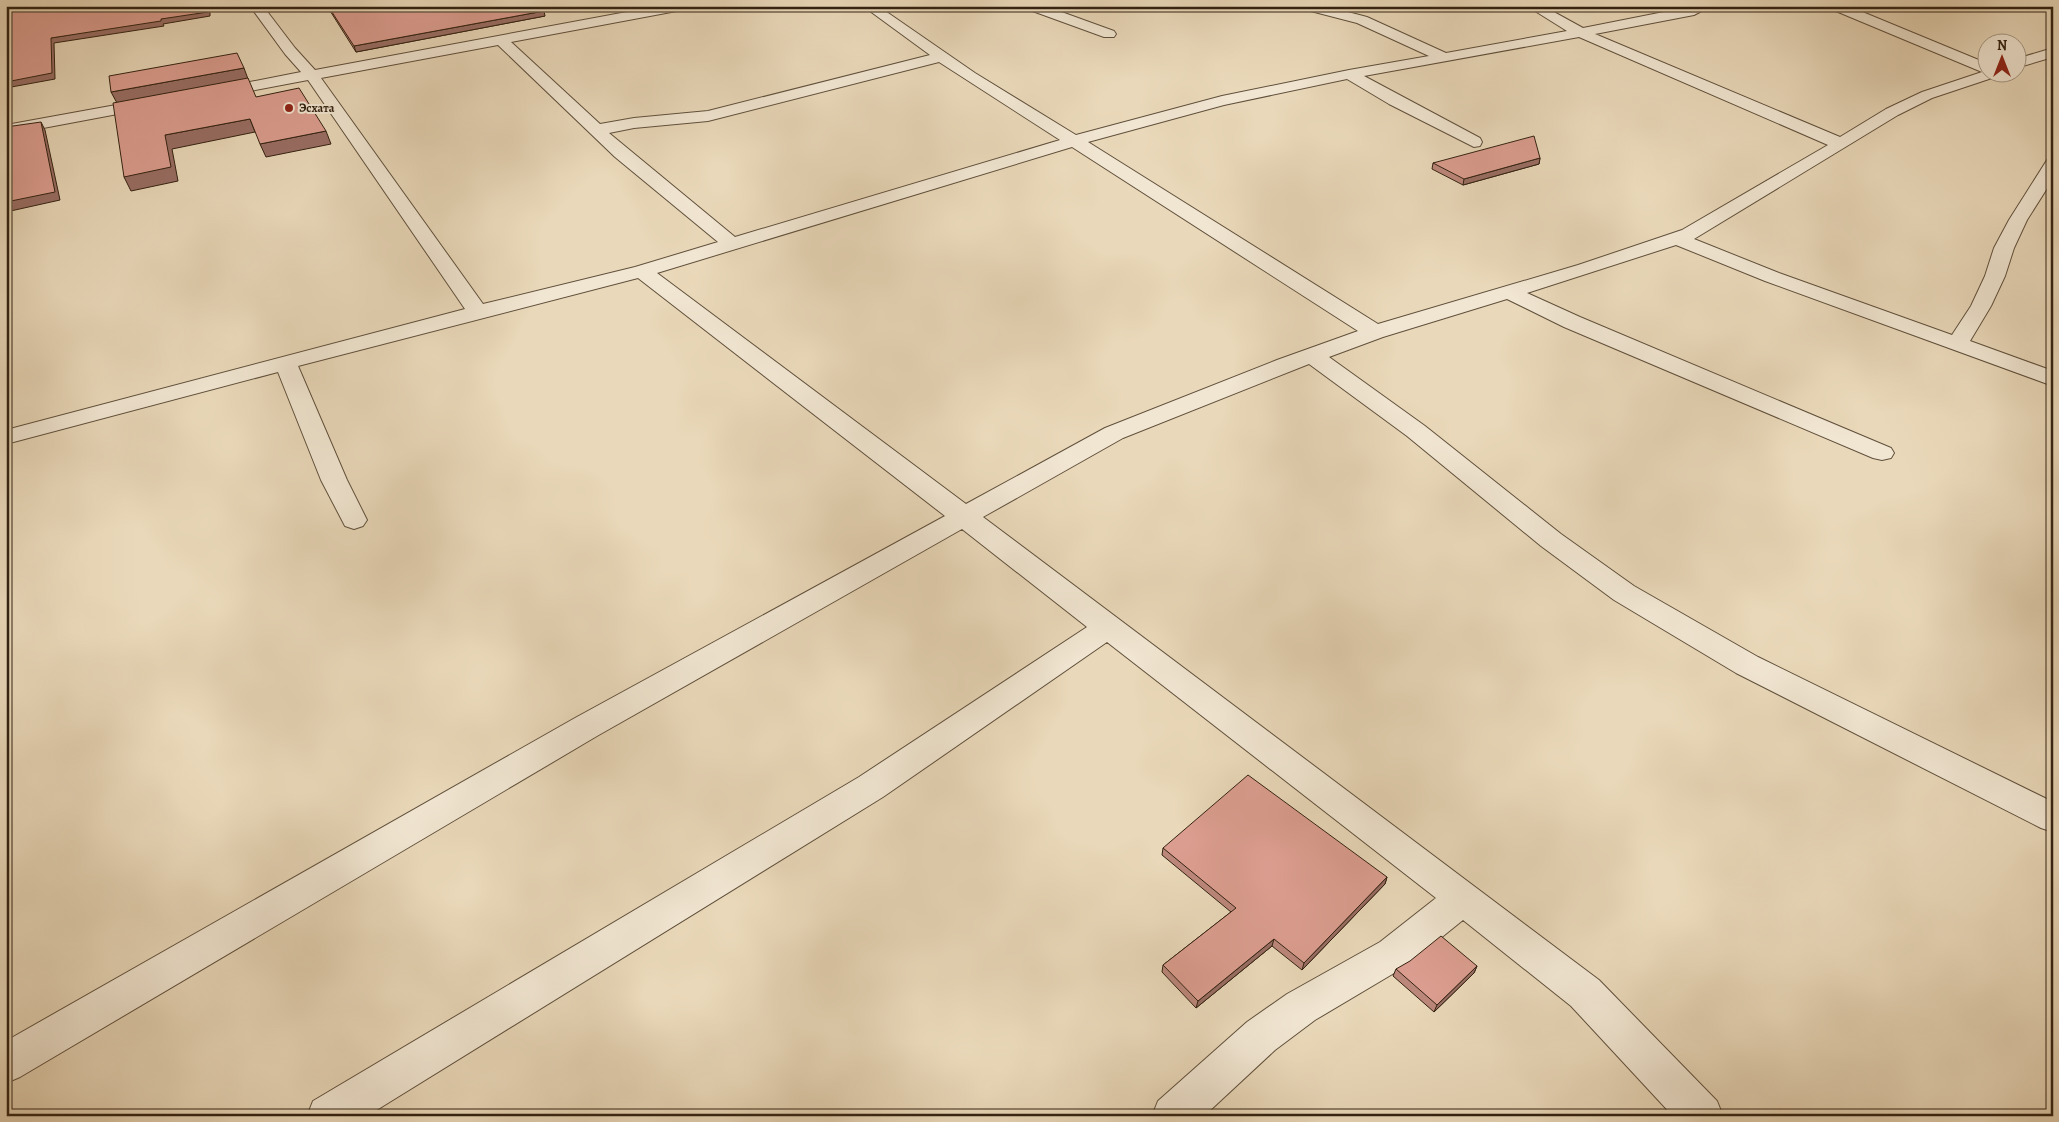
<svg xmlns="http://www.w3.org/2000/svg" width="2059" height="1122" viewBox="0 0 2059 1122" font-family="Alegreya,serif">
<rect width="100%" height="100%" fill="#e9d8b9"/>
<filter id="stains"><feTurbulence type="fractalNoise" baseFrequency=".004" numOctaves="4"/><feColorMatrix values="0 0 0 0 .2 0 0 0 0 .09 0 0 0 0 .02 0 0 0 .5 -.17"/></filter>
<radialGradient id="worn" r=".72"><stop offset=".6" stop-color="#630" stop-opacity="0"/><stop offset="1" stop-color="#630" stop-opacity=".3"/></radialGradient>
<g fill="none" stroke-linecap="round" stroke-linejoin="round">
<defs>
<g id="minor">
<path d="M250 6H263L295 48 315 70 659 6H688L682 10 511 42 600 124 634 118 708 111 930 55 863 6H878L975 73 1076 135 1222 96 1349 70 1429 56 1357 23 1303 9 1302 6H1325L1367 17 1446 53 1567 31 1527 6H1543L1583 28 1694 6H1711L1694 15 1595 34 1840 137 1886 109 1922 92 1982 72 1831 9 1830 6H1848L1986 63V72H2003L2001 75 1932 98 1898 115 1694 239 1779 273 1952 335 1971 306 1985 276 1994 248 2009 220 2047 160 2053 159V179L2027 220 2014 248 2005 276 1991 306 1970 341 2053 371V386L1765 281 1676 245 1527 293 1580 317 1891 448 1894 453 1891 458 1882 460 1873 458 1564 327 1507 299 1383 337 1329 357 1425 426 1561 534 1634 586 1758 657 2053 802V832L2041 828 1736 673 1614 600 1541 546 1407 436 1309 364 1123 438 983 517 1599 980 1717 1101 1723 1116H1673L1571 1006 1463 920 1406 966 1315 1020 1275 1050 1204 1116H1152L1158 1101 1247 1022 1287 994 1380 942 1436 898 1107 642 883 797 367 1116H307L313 1101 859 777 1087 627 962 529 597 736 20 1077 6 1083V1041L575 718 945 516 638 278 298 366 347 480 367 520 363 526 354 529 345 526 321 480 278 372 6 444V430L465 309 308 80 214 98 209 96 206 93 209 90 301 72 285 54ZM1579 37 1828 145 1682 230 1578 265 1378 324 1088 142 1224 105 1347 79 1389 104 1474 147 1480 146 1482 142 1480 138 1364 76ZM498 45 615 157 718 242 635 267 483 304 321 78ZM939 62 1060 140 735 237 609 133 634 128 708 121ZM1072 147 1358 331 1277 360 1105 428 966 504 657 273Z"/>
<polygon points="1026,6 1045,6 1114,31 1116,34 1114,37 1104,37 1027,9"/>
<polygon points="2053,48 2053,57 2016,68 2016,59"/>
<polygon points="149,99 155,101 157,104 155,107 6,135 6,125"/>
</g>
</defs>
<use href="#minor" stroke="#60503c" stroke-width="2"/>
<use href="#minor" fill="#f1e6d2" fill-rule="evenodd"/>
</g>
<g fill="#bc877b" stroke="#332212">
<polygon points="327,6 537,6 545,16 356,52"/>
<polygon points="1540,158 1539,164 1463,185 1432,169 1433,163"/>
<polygon points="1163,848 1387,877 1385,884 1302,970 1272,946 1196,1008 1162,972 1163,965 1231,912 1162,855"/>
<polygon points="1477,966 1474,973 1434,1012 1393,976 1396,969"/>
</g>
<g fill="#996e64" stroke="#332212">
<polygon points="208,6 210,6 210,16 163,24 164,26 54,43 55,79 6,88 6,82 51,38 161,19"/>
<polygon points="544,11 545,16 356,52 354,46"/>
<polygon points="244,68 248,79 117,103 111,92"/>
<polygon points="250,119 255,132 172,149 178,181 131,191 124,177 165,135"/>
<polygon points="41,122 45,130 60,200 6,212 6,202"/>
<polygon points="326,131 331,144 266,157 260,144"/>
<polygon points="1540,158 1539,164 1463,185 1464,179"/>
<polygon points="1387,877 1385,884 1302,970 1304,963"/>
<polygon points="1274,939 1272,946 1196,1008 1198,1001"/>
<polygon points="1477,966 1474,973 1434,1012 1437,1005"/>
</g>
<g fill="#db9d8f" stroke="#332212">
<polygon points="6,6 208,6 208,12 161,19 161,21 51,38 52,73 6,82"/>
<polygon points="328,6 537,6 544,11 354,46"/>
<polygon points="237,53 244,68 111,92 109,76"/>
<polygon points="248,78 256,97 299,88 326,131 260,144 250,119 165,135 171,167 124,177 113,103"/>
<polygon points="41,122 55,192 6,202 6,127"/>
<polygon points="1534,136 1540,158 1464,179 1433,163"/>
<polygon points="1248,775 1387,877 1304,963 1274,939 1198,1001 1163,965 1236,908 1163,848"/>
<polygon points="1441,936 1477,966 1437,1005 1396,969 1410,961"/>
</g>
<circle fill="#8f2418" stroke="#f1e6d2" stroke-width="2" cx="289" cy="108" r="5"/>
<g text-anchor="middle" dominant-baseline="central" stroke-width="4" stroke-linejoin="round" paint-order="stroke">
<g font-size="12" font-weight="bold" fill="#332212" stroke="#f1e6d2" text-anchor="start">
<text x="299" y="108">Эсхата</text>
</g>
</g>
<rect width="2059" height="1122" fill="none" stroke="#e9d8b9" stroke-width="25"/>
<rect x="8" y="8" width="2044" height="1107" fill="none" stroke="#332212" stroke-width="2.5"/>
<rect x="12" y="12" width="2034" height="1097" fill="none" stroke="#332212"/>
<g transform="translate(2002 58)"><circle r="24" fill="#f1e6d2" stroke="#a59885"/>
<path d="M0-4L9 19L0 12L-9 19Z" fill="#8f2418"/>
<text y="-8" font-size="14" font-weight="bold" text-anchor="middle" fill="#332212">N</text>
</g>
<rect width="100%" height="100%" filter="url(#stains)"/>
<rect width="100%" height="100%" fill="url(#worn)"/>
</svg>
